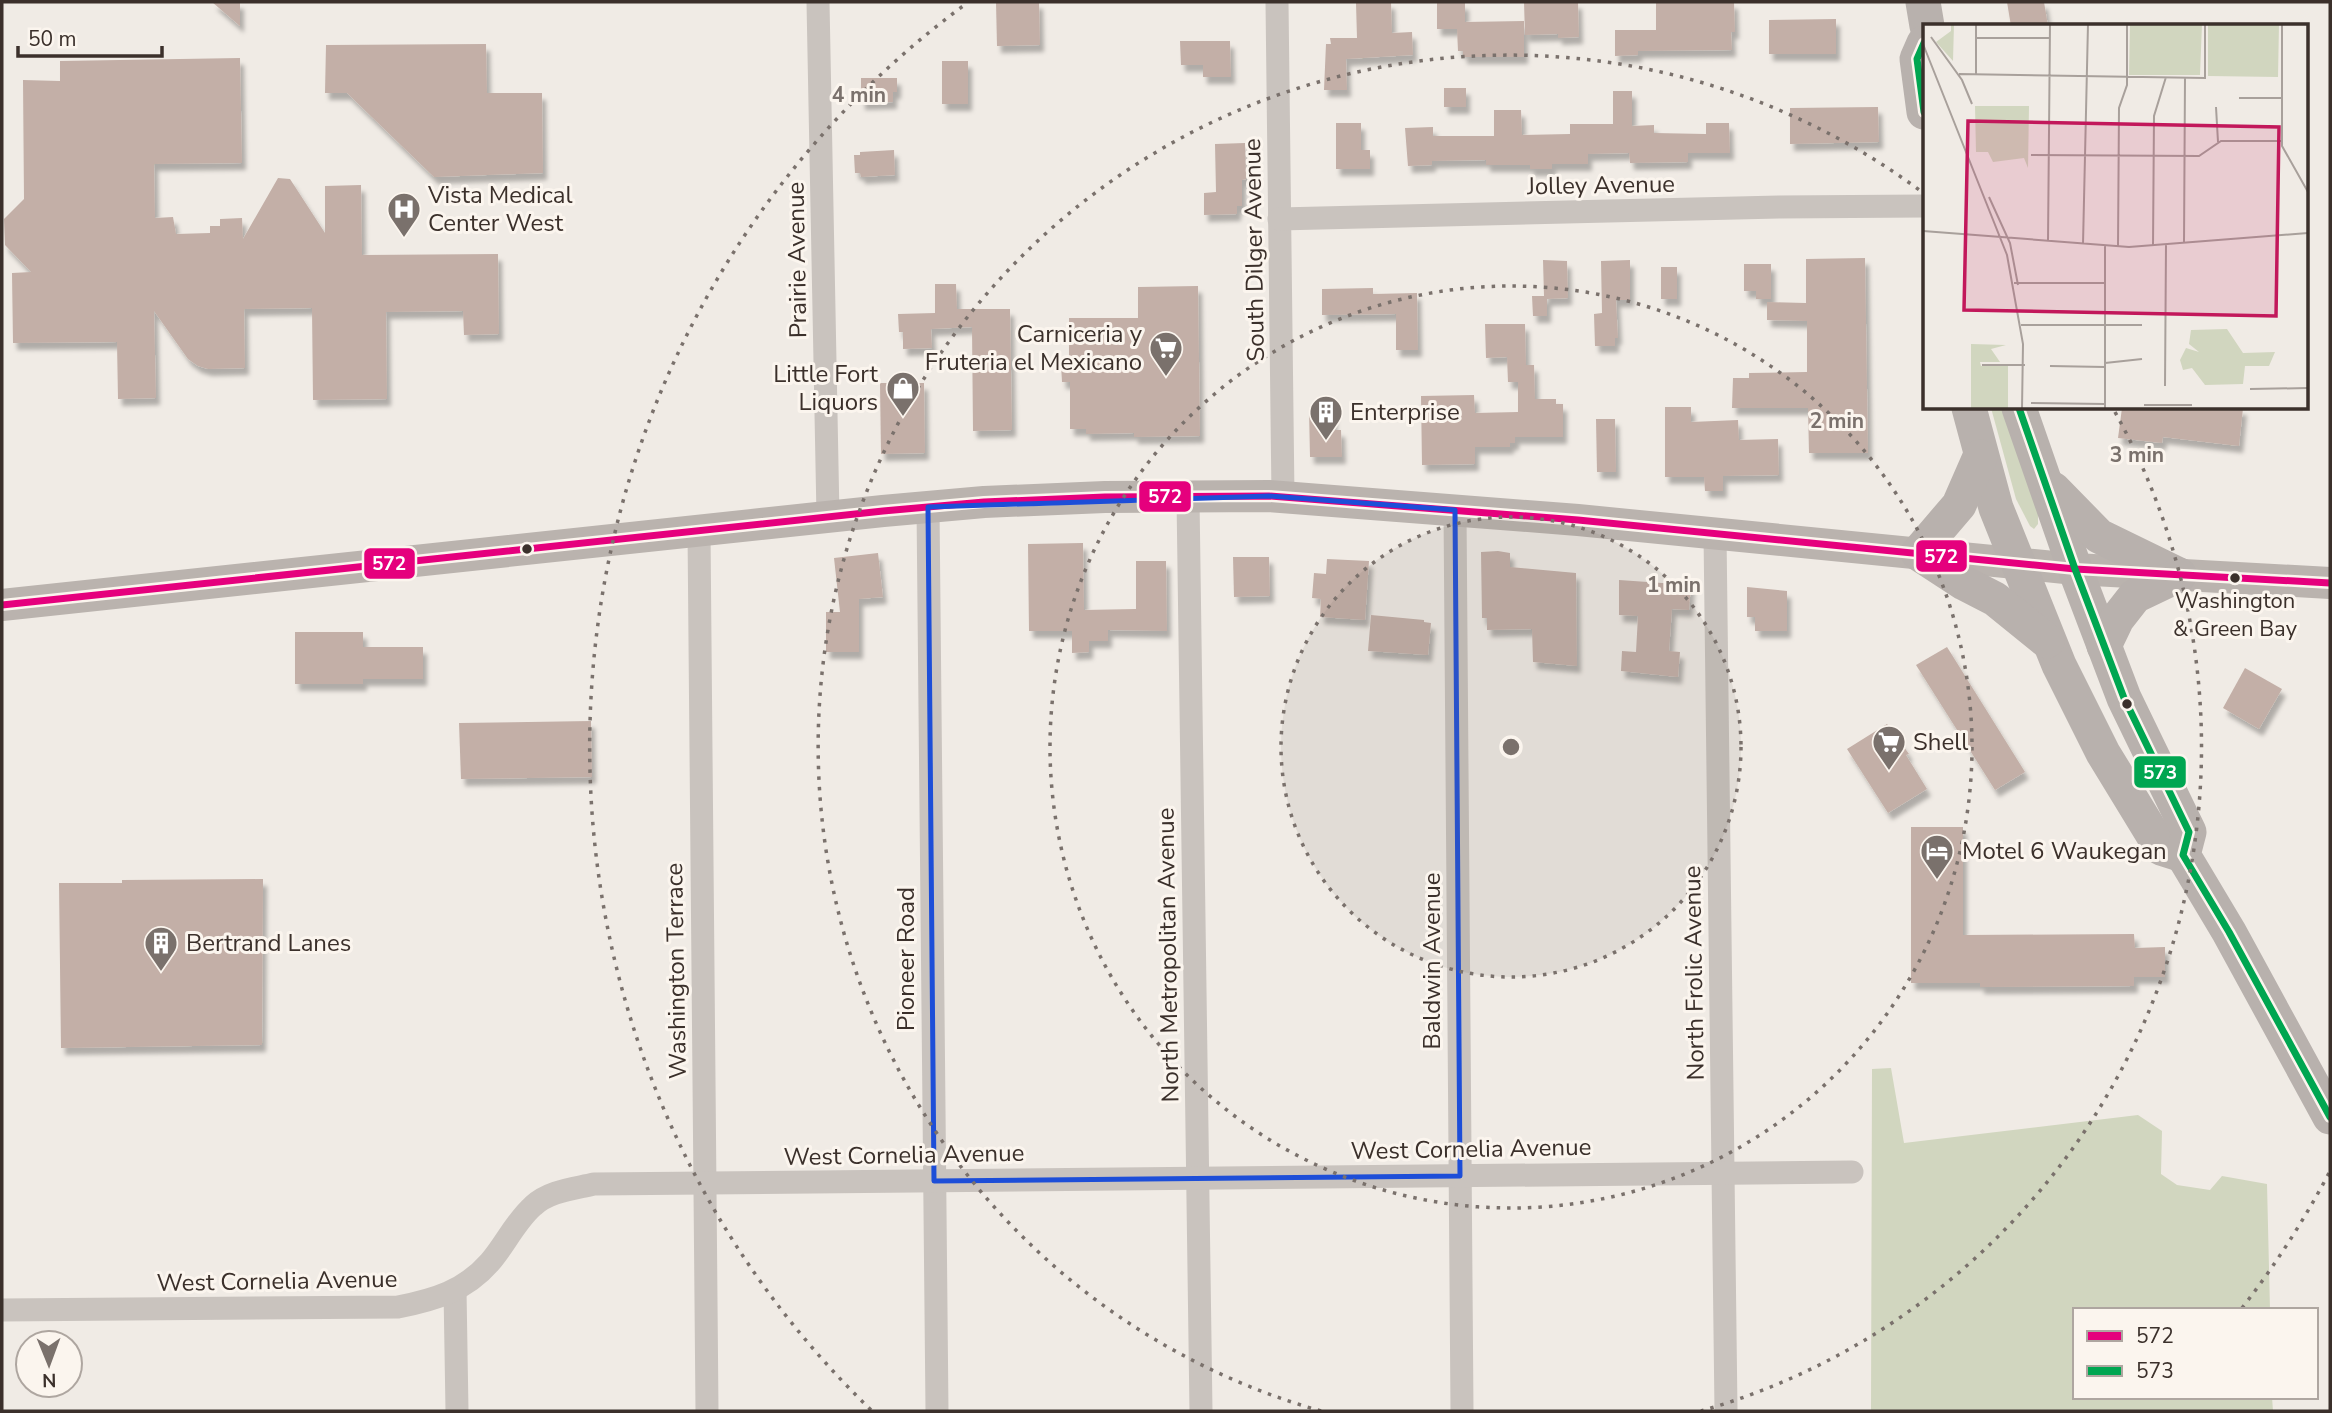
<svg xmlns="http://www.w3.org/2000/svg" width="2332" height="1413" viewBox="0 0 2332 1413" font-family="'Nunito Sans',sans-serif">
<defs>
<filter id="shadow"><feDropShadow dx="4" dy="7" stdDeviation="2" flood-color="#0004"/></filter>
</defs>
<rect width="100%" height="100%" fill="#f0ebe5"/>
<g fill="#d1d6bf">
<polygon points="1991,408 2007,408 2038,513 2038,524 2034,529 2030,526 2016,499"/>
<polygon points="1891,1068 1904,1143 2138,1115 2162,1131 2161,1174 2177,1185 2210,1190 2222,1176 2267,1184 2270,1310 2075,1310 2075,1397 2272,1397 2273,1411 1871,1411 1872,1069"/>
</g>
<g fill="#c3afa7" filter="url(#shadow)">
<polygon points="212,2 240,2 240,26"/>
<polygon points="996,2 1039,2 1040,45 997,46"/>
<polygon points="1391,2 1392,33 1412,32 1413,55 1346,59 1347,90 1324,90 1326,44 1331,44 1330,38 1357,38 1356,3"/>
<polygon points="1437,2 1465,3 1465,22 1524,21 1524,57 1463,57 1463,51 1458,51 1457,29 1437,29"/>
<polygon points="1524,2 1578,2 1579,37 1558,38 1558,34 1525,35"/>
<polygon points="1656,2 1734,2 1735,32 1731,32 1732,50 1638,51 1638,55 1615,56 1615,30 1656,30"/>
<polygon points="2007,2 2044,2 2048,26 2011,26"/>
<polygon points="1836,19 1836,54 1769,54 1769,20"/>
<polygon points="1180,41 1230,41 1231,77 1203,77 1203,65 1181,65"/>
<polygon points="486,44 487,93 542,93 543,173 434,177 347,93 325,93 326,45"/>
<polygon points="240,58 242,163 154,164 155,218 173,217 176,234 210,233 210,226 220,226 220,219 242,218 243,239 278,178 290,179 325,233 325,186 361,185 362,255 498,254 499,334 464,335 463,311 386,312 387,399 313,400 312,308 244,309 245,368 208,369 198,366 188,359 154,311 156,398 118,399 117,342 13,343 12,273 31,272 5,245 4,219 24,199 23,80 60,81 60,61"/>
<rect x="942" y="61" width="26" height="43"/>
<polygon points="861,78 897,78 897,92 893,92 893,102 861,103"/>
<rect x="1444" y="88" width="22" height="19"/>
<polygon points="1613,91 1632,91 1632,126 1654,125 1654,133 1706,134 1706,123 1729,123 1730,153 1688,153 1688,162 1630,163 1629,153 1588,154 1588,164 1552,164 1552,169 1530,169 1530,165 1486,165 1486,160 1432,161 1432,165 1408,166 1405,128 1433,127 1433,136 1494,136 1494,110 1521,110 1522,135 1570,134 1570,124 1613,124"/>
<polygon points="1878,107 1879,142 1790,144 1790,108"/>
<polygon points="1336,123 1361,123 1361,150 1370,150 1370,169 1336,169"/>
<polygon points="1245,143 1246,179 1242,180 1242,206 1237,206 1237,214 1204,215 1204,193 1216,192 1215,144"/>
<polygon points="894,150 895,175 861,177 860,173 855,173 854,155 860,155 860,152"/>
<polygon points="1865,258 1868,453 1809,453 1808,408 1732,408 1733,378 1749,378 1749,373 1807,372 1807,321 1767,320 1767,302 1806,303 1806,259"/>
<polygon points="1543,260 1567,261 1568,298 1547,299 1547,316 1533,316 1532,296 1544,296"/>
<polygon points="1630,260 1630,300 1616,300 1618,338 1615,338 1615,346 1595,346 1594,314 1602,313 1601,261"/>
<polygon points="1744,264 1771,264 1771,299 1756,299 1756,291 1744,291"/>
<rect x="1661" y="267" width="16" height="32"/>
<polygon points="935,284 956,284 957,309 1010,309 1012,430 973,431 972,327 931,329 932,348 903,349 903,332 899,332 898,314 935,313"/>
<polygon points="1198,286 1200,436 1134,437 1134,433 1086,434 1086,429 1070,429 1070,382 1062,382 1061,364 1069,364 1069,318 1138,318 1138,287"/>
<polygon points="1373,288 1373,294 1417,293 1418,350 1396,350 1396,314 1322,315 1322,289"/>
<polygon points="1485,324 1525,324 1526,365 1534,365 1535,399 1556,399 1556,404 1563,404 1563,437 1515,437 1515,443 1510,443 1510,447 1475,447 1475,464 1422,465 1421,396 1474,395 1475,413 1518,412 1518,382 1508,382 1507,357 1486,358"/>
<polygon points="880,383 924,383 925,453 881,454"/>
<polygon points="1665,407 1691,407 1691,422 1738,420 1739,440 1778,439 1779,475 1723,476 1723,491 1705,491 1704,477 1665,477"/>
<polygon points="2122,408 2243,408 2239,446 2163,437 2162,443 2118,438"/>
<polygon points="1309,409 1333,409 1333,430 1341,430 1342,457 1310,457"/>
<polygon points="1596,419 1615,419 1616,472 1597,472"/>
<polygon points="1083,543 1084,610 1136,609 1136,561 1166,561 1167,631 1108,630 1108,641 1089,641 1089,652 1072,653 1072,631 1029,631 1028,544"/>
<polygon points="1498,551 1510,553 1510,567 1576,573 1577,666 1533,662 1532,629 1487,630 1487,618 1482,618 1481,552"/>
<polygon points="878,553 883,597 859,599 859,652 826,652 826,612 840,612 834,558"/>
<polygon points="1233,557 1269,557 1270,596 1234,597"/>
<polygon points="1327,559 1369,561 1365,620 1320,617 1321,599 1312,598 1314,573 1326,574"/>
<polygon points="1619,580 1691,585 1689,610 1672,609 1669,651 1680,652 1678,677 1621,671 1622,651 1636,652 1638,616 1619,615"/>
<polygon points="1747,587 1787,591 1787,631 1755,631 1755,617 1747,617"/>
<polygon points="1371,615 1424,620 1424,622 1431,623 1428,655 1368,651"/>
<polygon points="295,632 363,632 363,647 423,647 423,679 363,679 363,684 295,684"/>
<polygon points="1947,647 2025,772 1995,790 1916,665"/>
<polygon points="2245,668 2282,689 2259,729 2223,708"/>
<polygon points="591,721 592,777 461,779 459,723"/>
<polygon points="1887,724 1909,754 1906,755 1927,789 1888,813 1847,749"/>
<polygon points="1911,827 1963,827 1963,935 2134,934 2135,948 2165,947 2165,977 2134,977 2134,986 1980,987 1980,983 1911,983"/>
<polygon points="263,879 262,1045 61,1048 59,883 122,883 122,880"/>
</g>
<g fill="none" stroke-linecap="round" stroke-linejoin="round">
<g stroke="#c9c3be" stroke-width="23">
<polyline points="818,2 828,516"/>
<polyline points="1277,2 1283,497"/>
<polyline points="1279,219 1779,207 1924,206"/>
<polyline points="1188,498 1201,1411"/>
<polyline points="928,507 937,1411"/>
<polyline points="1455,510 1462,1411"/>
<polyline points="699,531 707,1411"/>
<polyline points="1715,534 1726,1411"/>
<polyline points="455,1290 457,1411"/>
<path d="M2 1310 398 1307C434 1300 465 1291 490 1262 505 1245 515 1222 533 1206 549 1191 573 1189 594 1184L1852 1172"/>
</g>
<polyline stroke="#bab3ae" stroke-width="32" points="2,605 883,511 984,502 1105,497 1269,496 1578,520 2075,569 2330,583"/>
<g stroke="#b8b1ad" stroke-width="35">
<polyline points="1923,2 1927,26"/>
<polyline points="1924,43 1917,59 1924,112"/>
<polyline points="1969,408 1996,508 2059,665 2103,753 2161,848 2183,855"/>
<polyline points="2019,408 2075,569 2124,698 2189,832 2183,855 2229,932 2330,1117"/>
<polyline points="1980,457 1959,505 1918,553 1964,583 1995,599 2047,641"/>
<polyline points="2053,489 2099,536 2179,575"/>
<polyline points="2104,646 2117,619 2135,596 2179,575"/>
</g>
<defs>
<polyline id="bus-1" points="2,605 883,511 984,502 1105,497 1269,496 1578,520 2075,569 2330,583"/>
<g id="bus-2">
<polyline points="1924,43 1917,59 1924,112"/>
<polyline points="2019,408 2075,569 2124,698 2189,832 2183,855 2229,932 2330,1117"/>
</g>
</defs>
<use href="#bus-1" stroke="#fbf5ee" stroke-width="12"/>
<use href="#bus-2" stroke="#fbf5ee" stroke-width="12"/>
<use href="#bus-1" stroke="#e5007d" stroke-width="7"/>
<use href="#bus-2" stroke="#00a651" stroke-width="7"/>
</g>
<path fill="none" stroke="#1d4ed8" stroke-width="5" stroke-linejoin="round" d="M1269 496 1455 510 1460 1176 934 1181 928 507Z"/>
<circle cx="1511" cy="747" r="230" fill="#7a716c" fill-opacity=".12"/>
<g fill="none" stroke="#7a716c" stroke-width="3.5" stroke-dasharray="3.5 7">
<circle cx="1511" cy="747" r="230"/>
<circle cx="1511" cy="747" r="461"/>
<path d="M1321 1411A691 691 0 1 1 1922 192M2115 412A691 691 0 0 1 1701 1411"/>
<path d="M2329 1173A922 922 0 0 1 2242 1308M871 1410A922 922 0 0 1 963 6"/>
</g>
<defs>
<symbol id="hospital-pin" viewBox="-11 -11 22 30"><path d="M0 17L-7.5 6A9.5 9.5 0 1 1 7.5 6Z" fill="#7a716c" stroke="#fbf5ee"/><path d="M-5-5h3v3.5h4V-5h3V5h-3V1.5h-4V5h-3Z" fill="#fff"/></symbol>
<symbol id="supermarket-pin" viewBox="-11 -11 22 30"><path d="M0 17L-7.5 6A9.5 9.5 0 1 1 7.5 6Z" fill="#7a716c" stroke="#fbf5ee"/><path d="M-6-5.5h2.5l.6 2H6L4.5 2H-2.5L-4.4-4H-6ZM-1.5 3.2a1.3 1.3 0 1 0 .1 0ZM3 3.2a1.3 1.3 0 1 0 .1 0Z" fill="#fff"/></symbol>
<symbol id="shop-pin" viewBox="-11 -11 22 30"><path d="M0 17L-7.5 6A9.5 9.5 0 1 1 7.5 6Z" fill="#7a716c" stroke="#fbf5ee"/><path d="M-5-2.5h2.3a2.7 3.5 0 0 1 5.4 0H5L5.5 6h-11ZM-1.5-2.5h3a1.5 2.3 0 0 0-3 0Z" fill="#fff"/></symbol>
<symbol id="building-pin" viewBox="-11 -11 22 30"><path d="M0 17L-7.5 6A9.5 9.5 0 1 1 7.5 6Z" fill="#7a716c" stroke="#fbf5ee"/><path d="M-4-6H4V6H1V3H-1V6H-4ZM-2.5-4.3h1.7v1.8h-1.7ZM.8-4.3h1.7v1.8H.8ZM-2.5-1h1.7V.8h-1.7ZM.8-1h1.7V.8H.8Z" fill="#fff"/></symbol>
<symbol id="hotel-pin" viewBox="-11 -11 22 30"><path d="M0 17L-7.5 6A9.5 9.5 0 1 1 7.5 6Z" fill="#7a716c" stroke="#fbf5ee"/><path d="M-6-4.5h1.5V1H6V5H4.5V3h-9V5H-6ZM-4 0a1.8 1.8 0 1 1 3.6 0ZM.5 0V-2.5h3Q6-2.5 6 0Z" fill="#fff"/></symbol>
</defs>
<g fill-rule="evenodd">
<use href="#hospital-pin" x="385" y="190" width="38" height="52"/>
<use href="#supermarket-pin" x="1147" y="329" width="38" height="52"/>
<use href="#shop-pin" x="884" y="369" width="38" height="52"/>
<use href="#building-pin" x="1307" y="393" width="38" height="52"/>
<use href="#supermarket-pin" x="1870" y="723" width="38" height="52"/>
<use href="#hotel-pin" x="1918" y="832" width="38" height="52"/>
<use href="#building-pin" x="142" y="924" width="38" height="52"/>
</g>
<g fill="#3b302b" stroke="#fbf5ee" stroke-width="2.5">
<circle cx="527" cy="549" r="6"/>
<circle cx="2235" cy="578" r="6"/>
<circle cx="2127" cy="704" r="6"/>
</g>
<g text-anchor="middle" dominant-baseline="central" stroke-width="6" stroke-linejoin="round" paint-order="stroke">
<g font-size="22" fill="#3b302b" stroke="#fbf5ee">
<text x="2235" y="601">Washington<tspan x="2235" dy="28">&amp; Green Bay</tspan></text>
</g>
<g font-size="24" fill="#3b302b" stroke="#fbf5ee">
<text transform="translate(1601 185) rotate(-1)">Jolley Avenue</text>
<text transform="translate(1254 250) rotate(-91)">South Dilger Avenue</text>
<text transform="translate(797 260) rotate(-91)">Prairie Avenue</text>
<text transform="translate(1168 955) rotate(-91)">North Metropolitan Avenue</text>
<text transform="translate(906 959) rotate(-90)">Pioneer Road</text>
<text transform="translate(1432 961) rotate(-90)">Baldwin Avenue</text>
<text transform="translate(676 971) rotate(-91)">Washington Terrace</text>
<text transform="translate(1694 973) rotate(-91)">North Frolic Avenue</text>
<text transform="translate(1471 1149) rotate(-1)">West Cornelia Avenue</text>
<text transform="translate(904 1155) rotate(-1)">West Cornelia Avenue</text>
<text transform="translate(277 1281) rotate(-1)">West Cornelia Avenue</text>
</g>
<g font-size="24" fill="#3b302b" stroke="#fbf5ee" text-anchor="start">
<text x="428" y="195">Vista Medical<tspan x="428" dy="28">Center West</tspan></text>
<text x="1142" y="334" text-anchor="end">Carniceria y<tspan x="1142" dy="28">Fruteria el Mexicano</tspan></text>
<text x="878" y="374" text-anchor="end">Little Fort<tspan x="878" dy="28">Liquors</tspan></text>
<text x="1350" y="412">Enterprise</text>
<text x="1913" y="742">Shell</text>
<text x="1962" y="851">Motel 6 Waukegan</text>
<text x="186" y="943">Bertrand Lanes</text>
</g>
</g>
<g transform="translate(1923 24)">
<rect width="385" height="385" fill="#f0ebe5"/>
<path d="M28 0H31L30 37 13 18 28 7ZM239 0H279L277 51H206L207 1ZM285 0H356L355 53 285 52ZM52 82H106L105 144 101 134 70 138 65 128H53ZM304 305 320 329 352 328 346 342H322L320 360 282 361 269 344 260 346 257 336 263 324 276 328 266 320 268 306ZM48 320 83 321 68 325 77 338H57L58 342H85V385H48Z" fill="#d1d6bf"/>
<path fill="none" stroke="#a8a09b" stroke-width="2" d="M359 0V122L385 168M8 13 39 56 49 80M53 14H127M0 20 84 231 100 320 99 385M36 50 282 54V0M53 50V0M316 74H359M293 83 295 118M108 131 276 132 298 117H358M66 173 87 219 95 261M0 207 206 223 385 209M125 216 127 0M261 219 262 53M160 220 165 0M195 222 196 84 204 61V0M230 222 231 92 243 53M91 259H182M98 301H219M182 339 219 335M59 341H102M127 342 182 343M242 362 243 221M327 365 385 364M108 379 182 380M221 381H269M182 385V222"/>
<path fill="#c2185b" fill-opacity="0.15" stroke="#c2185b" stroke-width="3.5" d="M45 97 356 103 353 292 41 286Z"/>
<rect width="385" height="385" fill="none" stroke="#3b302b" stroke-width="3.5"/>
</g>
<circle cx="1511" cy="747" r="10" fill="#7a716c" stroke="#fbf5ee" stroke-width="3.5"/>
<g font-size="21" text-anchor="middle" font-weight="bold" fill="#7a716c" stroke="#fbf5ee" stroke-width="6" stroke-linejoin="round" paint-order="stroke">
<text x="859" y="102">4 min</text>
<text x="1837" y="428">2 min</text>
<text x="2137" y="462">3 min</text>
<text x="1674" y="592">1 min</text>
</g>
<g stroke="#fbf5ee" stroke-width="2.5">
<rect x="1138" y="480" width="54" height="33" rx="7" fill="#e5007d"/>
<rect x="1915" y="539" width="53" height="34" rx="7" fill="#e5007d"/>
<rect x="363" y="547" width="53" height="33" rx="7" fill="#e5007d"/>
<rect x="2133" y="755" width="54" height="34" rx="7" fill="#00a651"/>
</g>
<g font-size="19" text-anchor="middle" font-weight="bold" fill="#fff">
<text x="1165" y="503">572</text>
<text x="1941" y="563">572</text>
<text x="389" y="570">572</text>
<text x="2160" y="779">573</text>
</g>
<rect width="2332" height="1413" fill="none" stroke="#3b302b" stroke-width="7"/>
<rect x="2073" y="1308" width="245" height="91" fill="#fbf5ee" stroke="#aea6a0" stroke-width="2"/>
<rect x="2087" y="1331" width="35" height="10" fill="#e5007d" stroke="#aea6a0" stroke-width="2"/>
<text x="2136" y="1343" font-size="21" fill="#3b302b">572</text>
<rect x="2087" y="1366" width="35" height="10" fill="#00a651" stroke="#aea6a0" stroke-width="2"/>
<text x="2136" y="1378" font-size="21" fill="#3b302b">573</text>
<g transform="translate(49 1364) rotate(179)"><circle r="33" fill="#fbf5ee" stroke="#aea6a0" stroke-width="2"/>
<path d="M0-5L12 26L0 18L-12 26Z" fill="#7a716c"/>
<text y="-10" font-size="19" font-weight="bold" text-anchor="middle" fill="#3b302b">N</text>
</g>
<path d="M18 46v10h144v-10" fill="none" stroke="#3b302b" stroke-width="3.5"/>
<text x="28" y="46" font-size="21" fill="#3b302b" stroke="#fbf5ee" stroke-width="5" paint-order="stroke">50 m</text>
</svg>
